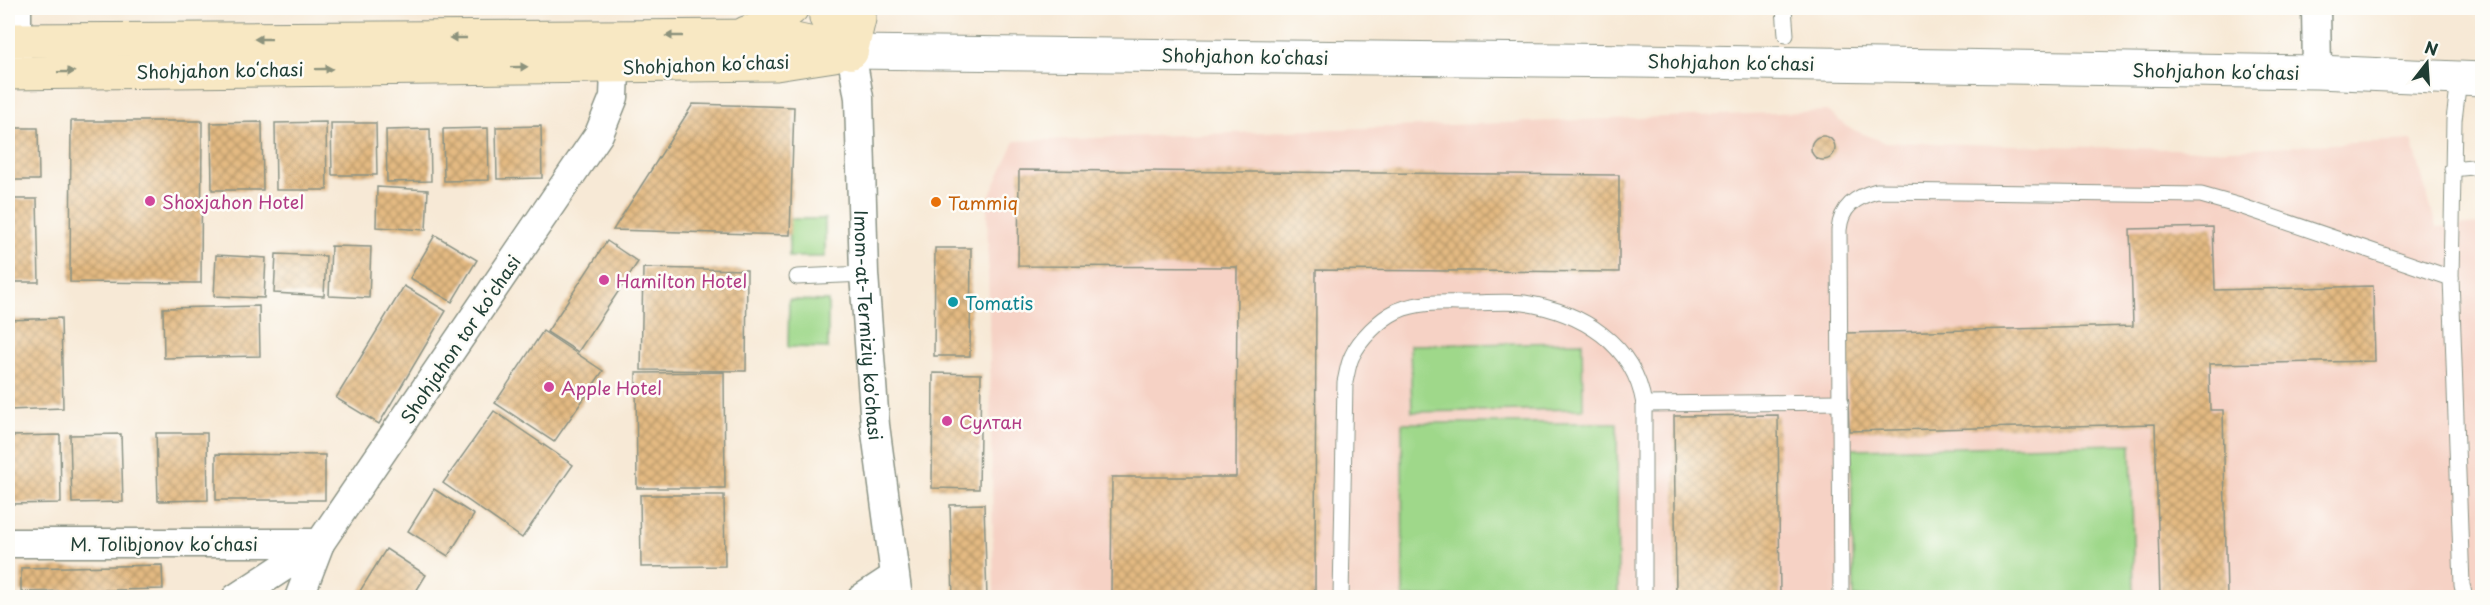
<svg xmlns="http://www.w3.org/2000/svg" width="2490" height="605" viewBox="0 0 2490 605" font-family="'Playpen Sans',sans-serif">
<defs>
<pattern id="building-cross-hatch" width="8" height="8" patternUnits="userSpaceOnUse" patternTransform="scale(1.5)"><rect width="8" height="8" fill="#e4ba82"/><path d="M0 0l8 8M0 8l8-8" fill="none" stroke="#b8986b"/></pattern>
</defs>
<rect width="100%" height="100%" fill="#fdfcf7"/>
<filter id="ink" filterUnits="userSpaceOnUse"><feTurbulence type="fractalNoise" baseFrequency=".0167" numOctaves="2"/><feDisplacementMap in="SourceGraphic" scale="12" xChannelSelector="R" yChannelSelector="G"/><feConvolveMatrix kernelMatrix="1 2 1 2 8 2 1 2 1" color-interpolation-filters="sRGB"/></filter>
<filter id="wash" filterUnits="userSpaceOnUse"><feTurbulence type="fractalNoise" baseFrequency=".008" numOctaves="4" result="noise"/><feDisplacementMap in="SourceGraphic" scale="24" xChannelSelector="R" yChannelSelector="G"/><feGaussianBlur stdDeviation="1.35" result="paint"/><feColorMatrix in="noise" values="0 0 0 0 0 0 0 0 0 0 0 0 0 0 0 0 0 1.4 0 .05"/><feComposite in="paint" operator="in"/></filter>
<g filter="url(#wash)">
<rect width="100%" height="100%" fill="#f7e9d6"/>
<polygon fill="#f6d2c5" points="1828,111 1847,127 1883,142 2212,150 2412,140 2436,227 2482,224 2482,597 994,597 987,201 1015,141"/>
<g fill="#9fd88a" stroke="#5f8a5f" stroke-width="1.5">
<rect x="789" y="219" width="36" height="38"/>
<polygon points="789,300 828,301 828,348 788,347"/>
<polygon points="1582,342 1583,409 1412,412 1410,345"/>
<polygon points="1402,423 1617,423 1618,597 1403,597"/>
<polygon points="2131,444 2134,597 1854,597 1851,449"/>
</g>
<g id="blocks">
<g fill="url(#building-cross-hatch)">
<polygon points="693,104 794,107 790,235 613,230"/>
<polygon points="71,121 202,121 201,283 70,282"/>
<polygon points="262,122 263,190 212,190 211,123"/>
<polygon points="326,122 327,190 276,190 275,123"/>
<polygon points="331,123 376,123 377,175 332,175"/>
<polygon points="541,126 542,178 497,179 496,127"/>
<polygon points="8,128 38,128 39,180 8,180"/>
<polygon points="488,128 489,180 444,181 443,129"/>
<polygon points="430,129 431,181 387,182 386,130"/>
<circle cx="1823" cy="148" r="12"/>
<polygon points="1019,170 1619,175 1619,272 1316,270 1315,598 1111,598 1112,477 1236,477 1237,267 1018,266"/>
<polygon points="377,187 428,190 426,230 376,227"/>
<polygon points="8,199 37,199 39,282 8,282"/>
<polygon points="2213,227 2215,290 2373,286 2375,361 2209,364 2210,410 2223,410 2227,598 2160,598 2155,424 1849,431 1846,333 2133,326 2130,229"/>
<polygon points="435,235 477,260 452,302 410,278"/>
<polygon points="607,241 638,262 578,352 547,332"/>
<polygon points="331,246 371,247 369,298 329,296"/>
<polygon points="935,248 971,248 970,356 934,356"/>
<polygon points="276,254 326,256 324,296 274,293"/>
<polygon points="216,255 266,258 264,298 214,296"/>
<polygon points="643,268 747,270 746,371 641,370"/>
<polygon points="404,286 446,311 379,424 336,398"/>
<polygon points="259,306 260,356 164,358 163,308"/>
<polygon points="61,318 63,408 8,410 8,320"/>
<polygon points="543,331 603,371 554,442 495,403"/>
<polygon points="724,372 725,488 637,488 636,373"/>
<polygon points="933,373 981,374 979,489 932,488"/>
<polygon points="494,411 573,465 522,538 443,483"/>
<polygon points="1778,415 1780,598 1676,598 1674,416"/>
<polygon points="156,433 207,433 208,500 158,501"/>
<polygon points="121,434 123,502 72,503 70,435"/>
<polygon points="60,435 61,503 10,504 9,436"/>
<polygon points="216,454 325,455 325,500 216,500"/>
<polygon points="434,489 474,515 448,556 408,531"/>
<polygon points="640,495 724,495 725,566 641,567"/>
<polygon points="984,504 987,598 953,598 950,505"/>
<polygon points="386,549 426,575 412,598 370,598 360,591"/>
<polygon points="162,565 163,589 21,592 21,568"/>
</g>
</g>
</g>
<g filter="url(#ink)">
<use href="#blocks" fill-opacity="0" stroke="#8b9385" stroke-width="1.5"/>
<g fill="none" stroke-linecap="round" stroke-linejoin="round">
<defs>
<g id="service">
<polyline points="1784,8 1786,35"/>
<polyline points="2459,79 2454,120 2451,278 2462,585 2465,598"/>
<polyline points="2452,169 2482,166"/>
<polyline points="797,277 864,274"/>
<polyline points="1644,404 1644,598"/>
<path d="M1341 598 1345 382C1347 374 1348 364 1352 356 1360 339 1380 319 1397 311 1420 301 1444 303 1469 303 1487 303 1506 301 1524 303 1582 312 1634 344 1644 404L1841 402"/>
<path d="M1841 598 1839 230C1841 207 1855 197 1877 191L2201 195 2240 206 2451 278"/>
</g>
<g id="minor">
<polyline points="2316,8 2317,72"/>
<path id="s1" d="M851 52 859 98 864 274 875 425 898 598"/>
<polyline points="17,62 17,8"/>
<polyline points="8,543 320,543"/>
<polyline points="236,598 320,543 599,134 614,97 616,45"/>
<polyline points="299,598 320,543"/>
<polyline points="862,598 894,577"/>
</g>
<polyline id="tertiary" points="851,52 1637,61 2317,72 2482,79"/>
<g id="secondary">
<polyline points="825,8 826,18 851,52"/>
<polyline points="746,33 768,27 792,8"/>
<polyline points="8,40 776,36 851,52"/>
<polyline points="851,52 859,19 859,8"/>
<polyline points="8,73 776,64 834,55"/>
</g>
</defs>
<use href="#service" stroke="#8b9385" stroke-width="17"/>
<use href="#minor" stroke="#8b9385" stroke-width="31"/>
<use href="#tertiary" stroke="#8b9385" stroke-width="35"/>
<use href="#secondary" stroke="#8b9385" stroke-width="35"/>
<use href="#service" stroke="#fff" stroke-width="15"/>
<use href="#minor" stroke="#fff" stroke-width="28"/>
<use href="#tertiary" stroke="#fff" stroke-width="33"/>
<use href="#secondary" stroke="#f8e8c3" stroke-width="33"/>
</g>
<defs><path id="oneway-solid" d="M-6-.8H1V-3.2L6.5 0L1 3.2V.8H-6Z" transform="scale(1.5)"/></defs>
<g fill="#8c927c">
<use href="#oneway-solid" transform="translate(674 36) rotate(180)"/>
<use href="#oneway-solid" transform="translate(458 38) rotate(180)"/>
<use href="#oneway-solid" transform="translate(263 39) rotate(180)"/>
<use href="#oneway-solid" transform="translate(519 67) rotate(-1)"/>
<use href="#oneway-solid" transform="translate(324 69) rotate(-1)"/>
<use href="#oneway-solid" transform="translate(66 72) rotate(-1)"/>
</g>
</g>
<g fill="#d1479c" stroke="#fdfcf7" stroke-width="2">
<circle cx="150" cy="201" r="6"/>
<circle cx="604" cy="280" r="6"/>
<circle cx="549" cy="387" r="6"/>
<circle cx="947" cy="421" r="6"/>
</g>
<circle fill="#e8710a" stroke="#fdfcf7" stroke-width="2" cx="936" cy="202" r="6"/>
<circle fill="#0f9aa8" stroke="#fdfcf7" stroke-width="2" cx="953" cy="302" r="6"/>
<g text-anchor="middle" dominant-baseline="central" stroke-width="5" stroke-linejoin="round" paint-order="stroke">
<g font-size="18" fill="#1f3d34" stroke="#fdfcf7">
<text transform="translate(1245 56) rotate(1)">Shohjahon koʻchasi</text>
<text transform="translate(1731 62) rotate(1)">Shohjahon koʻchasi</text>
<text transform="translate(706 64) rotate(-2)">Shohjahon koʻchasi</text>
<text transform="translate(220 70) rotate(-1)">Shohjahon koʻchasi</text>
<text transform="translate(2216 71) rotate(1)">Shohjahon koʻchasi</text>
<text stroke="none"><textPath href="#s1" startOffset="274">Imom-at-Termiziy ko'chasi</textPath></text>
<text transform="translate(460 339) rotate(-56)">Shohjahon tor koʻchasi</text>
<text x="164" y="543">M. Tolibjonov koʻchasi</text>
</g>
<g font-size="18" fill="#b23c85" stroke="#fdfcf7" text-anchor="start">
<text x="162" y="201">Shoxjahon Hotel</text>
<text x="616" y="280">Hamilton Hotel</text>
<text x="561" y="387">Apple Hotel</text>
<text x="959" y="421">Султан</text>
</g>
<g font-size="18" fill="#c56008" stroke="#fdfcf7" text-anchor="start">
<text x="948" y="202">Tammiq</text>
</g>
<g font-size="18" fill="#0d838f" stroke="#fdfcf7" text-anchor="start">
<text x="965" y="302">Tomatis</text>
</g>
</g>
<rect width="2490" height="605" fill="none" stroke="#fdfcf7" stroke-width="30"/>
<g transform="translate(2427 63) rotate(17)" stroke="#fdfcf7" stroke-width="4.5" paint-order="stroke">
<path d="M0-4.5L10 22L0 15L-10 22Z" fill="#1f3d34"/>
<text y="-9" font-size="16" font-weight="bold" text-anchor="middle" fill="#1f3d34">N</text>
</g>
</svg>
